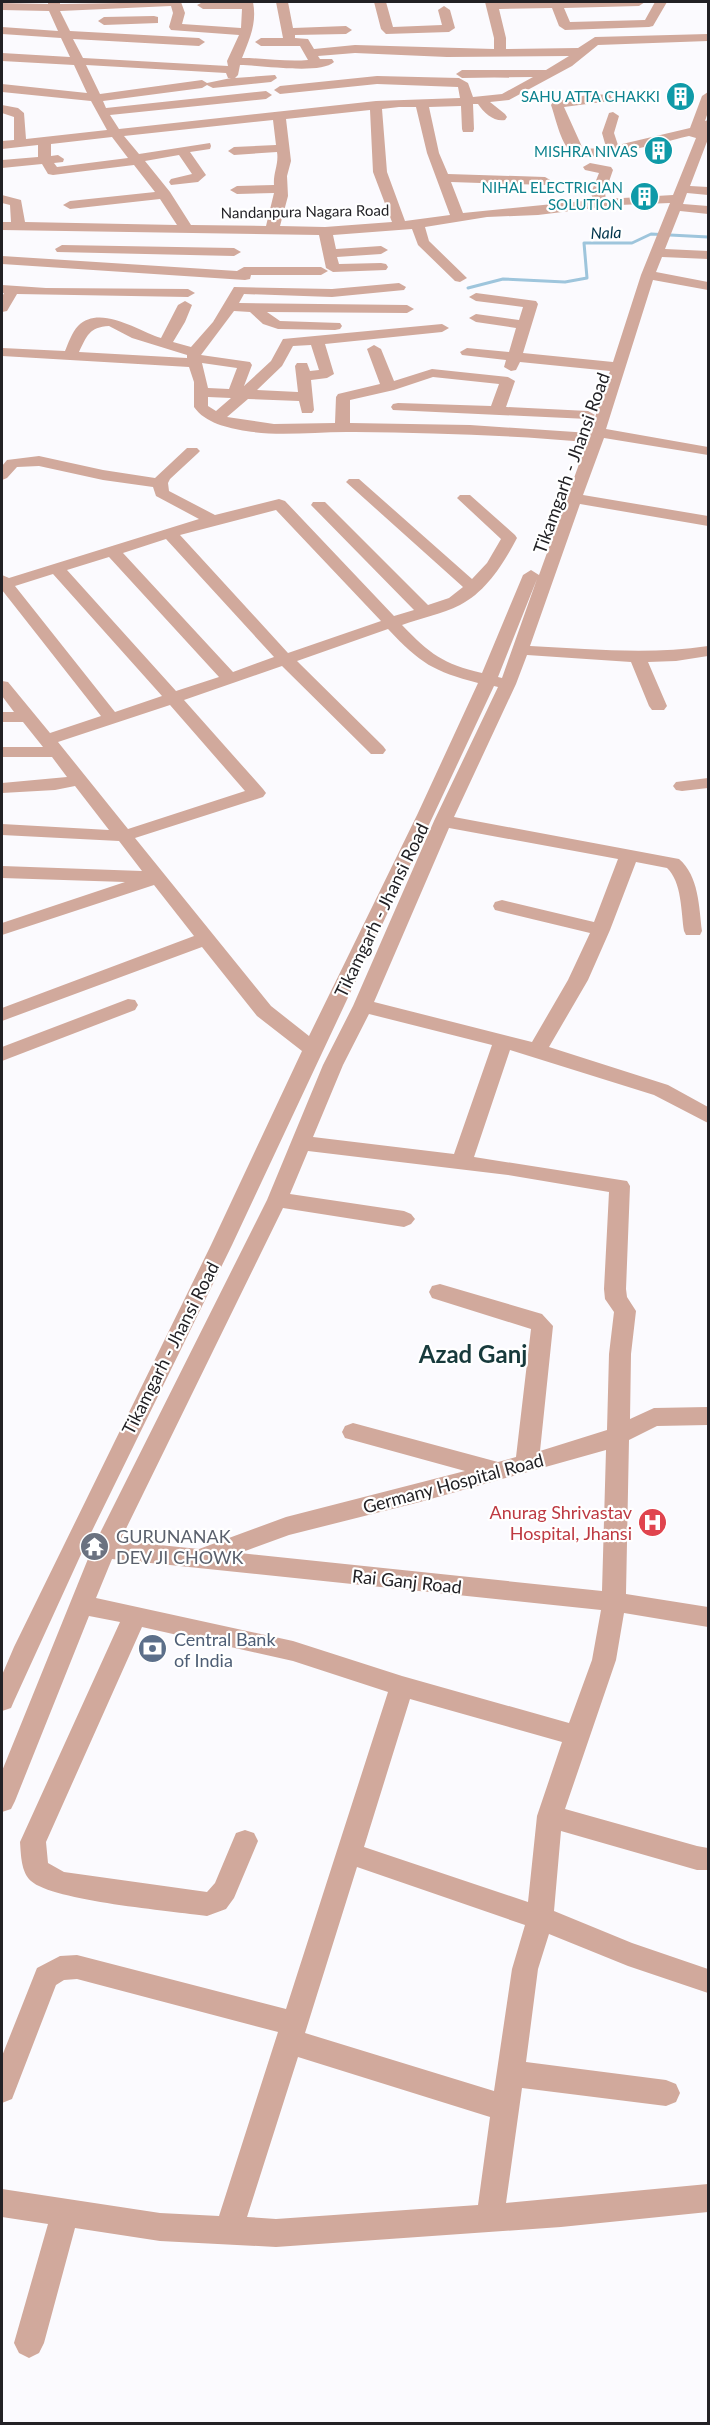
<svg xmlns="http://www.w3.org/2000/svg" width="710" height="2425" viewBox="0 0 710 2425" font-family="Lato,sans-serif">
<rect width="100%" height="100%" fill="#fbfafe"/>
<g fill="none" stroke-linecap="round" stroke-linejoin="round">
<polyline stroke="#9ec5dc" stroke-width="3" points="468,288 503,279 565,282 587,278 584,243 632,243 651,234 708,237"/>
<g fill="#d1a99c" fill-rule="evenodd">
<path d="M48 2H60V4L181 2 185 13 182 24 241 28 242 9H203L197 5 203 2H253C257 23 250 38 242 58 265 58 286 62 308 60L300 46H261L255 42 261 38H283L276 2H288L293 28 346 26 352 30 346 34 295 35V38L308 39 314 49 355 45 494 49V38L485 2H645L639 6 564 8 570 22 645 20 655 2H667L653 26 649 27 565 30 559 26 552 8 499 9 506 38V49L578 48 595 37 708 34V41L598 45 572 66 509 100 490 102 505 114 507 117 505 120C494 122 484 113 478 104H473L474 129 473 132H463L462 129 461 106 429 107 439 153 448 174 545 177 552 181 545 185 451 182 463 213 593 200 591 193 599 173 585 170 583 167 590 163 611 167 613 170 605 193 606 199 673 195 696 138 689 136C671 140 586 164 574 155 561 146 556 119 551 105L553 102 592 94 610 95 612 98 610 101 564 107 583 149 603 148 606 147 602 133 609 113 613 112 619 116 614 133 618 145 690 128 702 96 708 92V112L705 121 708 120V139L690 186 708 187V195L687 193 683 204 708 206V214L680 211 665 249 708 251V259L662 257 656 272 708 282V290L653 280 606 429 708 447V455L604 438 583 495 708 516V526L580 504 530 646C590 649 649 655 708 646V656L676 661 648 662 667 706 664 710H652L649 706 631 662 527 655 516 684 454 817 679 859C699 876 699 907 702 931L700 935H686L684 931C681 912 682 882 667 868L636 862 610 930 588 980 549 1047 668 1085 708 1107V1123L654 1095 510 1050 474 1157 627 1181 630 1186 626 1289 627 1297 636 1311 631 1354 630 1419 654 1408 708 1407V1425L657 1426 629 1440 626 1594 708 1607V1627L624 1613 616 1660 565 1809 697 1846 708 1848V1870H697L561 1831 554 1911 632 1943 708 1969V1993L628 1966 549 1934 538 1969 526 2062 666 2080 676 2084 680 2093 676 2102 666 2106 522 2088 506 2203 708 2184V2212L561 2227 276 2247 160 2241 75 2228 44 2343 39 2353 29 2358 19 2353 14 2343 48 2224 2 2217V2189L160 2213 219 2216 278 2032 77 1979 64 1980 56 1985 12 2099 2 2103V2056L37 1968 60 1956 77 1955 286 2009 388 1692 293 1661 142 1627 46 1842 48 1863 64 1872 207 1892 215 1883 236 1833 245 1830 254 1833 258 1841 234 1898 226 1909 207 1916C172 1911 53 1901 31 1881 21 1872 21 1855 20 1842L120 1622 89 1616 15 1801 11 1809 2 1812V1771L92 1549 267 1200 323 1065 353 1006 434 821 498 687 494 686 232 1245 88 1539 14 1701 11 1708 2 1711V1675L14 1647 211 1245 302 1051 257 1016 202 947 2 1021V1008L194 936 154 885 2 935V923L125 882 2 878V866L142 871 119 841 2 835V824L109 830 75 786 55 790 2 793V783L67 777 52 757H2V747H43L23 722H2V712H14L2 696V681L8 682 50 733 101 716 2 590V575L9 578 199 519 156 496 153 487 103 480 39 466 17 467 7 478 2 480V466L7 460 39 456 103 470 155 478 187 448H197L200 451 197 454 170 479 168 483 169 491 215 515 279 499 285 501 394 616 414 610 311 505 313 502H325L428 605 449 598 463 587 346 482 349 479H359L472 579 487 563 501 539 457 498 460 495H470L515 535 517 538C504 563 486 592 460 605 442 614 421 618 402 625 430 654 443 664 482 673L523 575 531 570 539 575 587 442C510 435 433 433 355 432 319 431 282 437 246 431 228 428 205 423 194 407V382L189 367 2 356V348L65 351C68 344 72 332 78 326 100 304 138 331 161 338L178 305 185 301 192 305 185 322 173 342 191 347 213 322 234 287 332 289 399 283 406 287 404 290 332 297 244 294 239 303 407 305 414 309 407 313 267 312 280 321 340 323 342 326 340 329 335 330 278 329 263 324 250 312 234 311 201 355 250 362 252 365 244 386 271 361 283 339 442 324 449 328 442 332 325 344 334 374 327 378 311 380 314 410 312 413H302L299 401 248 399 227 417 274 424 335 423 336 397 338 394 380 384 367 349 374 345 381 349 394 381 432 369 508 377 515 381 506 407 588 411 595 415 588 419 393 410 391 407 393 404 398 403 491 406 499 384 433 377 394 390 350 400V423L470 425 590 433 610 371 520 362 516 370 511 371 504 367 506 360 462 355 460 352 467 348 509 352 516 328 476 322 469 318 476 314 519 320 523 307 476 301 469 297 476 293 536 301 538 304 523 353 613 362 641 275 670 203 619 205 538 215 487 217 425 227 429 241 467 278 460 282 455 281 418 245 412 229 333 235 336 249 381 246 388 250 381 254 337 257 339 264 381 263 386 264 388 267 386 270 333 272 326 268 319 235 2 230V222H11L10 205 2 203V195L21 200 25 222 177 225 160 199 70 209 63 205 70 201 155 192 134 165 53 175 48 174 42 164 2 168V160L38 157V145L2 149V141L14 140V117L2 113V105L18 108 24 113 26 139 107 130 91 101 2 92V84L87 93 74 65 2 61V53L70 57 61 38 2 34V27L58 31 49 11 2 10V3L48 4ZM171 6 173 13 169 27 171 30 239 35 227 61 228 66 83 58 73 39 199 46 205 42 199 38 70 31 60 11ZM355 53 447 57 569 56 546 70H462L456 74 462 78 533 77 502 94 473 97 468 83 459 78 377 76 280 86 274 90 280 94 377 84 458 87 460 98 376 101 119 129 110 115 266 99 272 95 266 91 106 108 103 101 202 88 207 85 213 88 271 82 277 78 275 75 235 78 238 75 240 65C261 65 320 75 334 62L332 59H320L318 56ZM86 65 226 73 228 78H231L207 83 202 80 100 94ZM399 107H416L427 153 450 215 405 221 387 172 382 109ZM370 110 373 172 392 222 325 227 280 226 288 196 287 176 291 161 286 119ZM273 120 276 145 234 147 228 151 234 155 277 152C279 164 273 173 274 185L237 186 230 190 237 194 274 193 266 226 191 225 170 192 145 161 179 155 192 174 171 179 169 182 171 185 198 182 206 175 190 152 210 149 211 146 210 143 139 154 124 136ZM112 137 128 158 57 167 54 163 63 162 64 159 58 155 51 156V144ZM109 326 132 338 187 355V358L79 352C87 336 89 327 109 326ZM311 345 319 370 310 371 307 363H297L295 366 298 392 257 390 282 366 293 346ZM202 363 237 368 229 389 208 388ZM208 397 231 398 216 411 208 406ZM276 510 381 621 288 653 180 535ZM166 539 274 657 233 672 123 553ZM109 557 219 677 176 691 67 570ZM53 574 162 696 115 712 15 586ZM537 579 502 678 498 677ZM388 629C421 664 433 671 478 683L418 813 309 1036 271 1006 135 838 263 797 266 793 263 789 184 700 282 666 371 754H383L386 750 383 746 297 661ZM170 705 245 791 128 829 58 742ZM449 828 618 859 594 922 502 900 495 902 493 906 495 910 590 933 568 980 532 1042 374 1002ZM369 1014 492 1045 454 1154 313 1137 343 1065ZM308 1151 508 1175 609 1192 604 1289 605 1299 614 1312 609 1354 607 1430 540 1451 553 1326 542 1314 440 1284 432 1286 429 1292 432 1298 531 1329 516 1457 498 1462 353 1423 345 1426 342 1432 345 1438 465 1471 286 1517 199 1549 120 1541 283 1208 404 1227 411 1224 415 1219 411 1214 404 1211 290 1194ZM606 1450 602 1591 240 1553 289 1535 420 1502ZM112 1559 601 1610 592 1660 569 1723 402 1676 293 1641 96 1598ZM410 1699 562 1742 537 1816 528 1902 364 1847ZM357 1867 525 1925 512 1969 494 2091 305 2033ZM298 2057 490 2117 478 2205 276 2219 247 2217Z"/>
<polygon points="374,2 386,2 393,27 442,25 438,10 444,6 450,10 455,28 449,32 386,34 381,29"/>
<polygon points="154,16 158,17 158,23 104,25 98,21 104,17"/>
<polygon points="62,245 234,248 241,252 234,256 57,252 55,249"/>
<polygon points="2,256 237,271 244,267 321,267 328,271 321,275 251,275 250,279 245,280 2,264"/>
<polygon points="2,285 46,288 188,289 195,293 188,297 17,294 7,311 2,312 2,297 4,293 2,293"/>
<polygon points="708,778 708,788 682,791 676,790 673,786 676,782"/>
<polygon points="128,999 135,1000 138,1005 135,1010 2,1061 2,1047"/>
</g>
</g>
<defs>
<symbol id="building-disc" viewBox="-11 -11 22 22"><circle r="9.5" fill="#0f9aa8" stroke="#fff"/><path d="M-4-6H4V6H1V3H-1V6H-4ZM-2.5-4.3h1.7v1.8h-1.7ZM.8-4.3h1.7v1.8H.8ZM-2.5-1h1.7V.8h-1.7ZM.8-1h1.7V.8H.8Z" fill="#fff"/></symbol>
<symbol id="hospital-disc" viewBox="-11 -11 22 22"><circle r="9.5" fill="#e0444e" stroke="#fff"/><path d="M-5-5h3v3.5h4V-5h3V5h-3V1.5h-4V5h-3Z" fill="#fff"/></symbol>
<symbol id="temple-disc" viewBox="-11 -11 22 22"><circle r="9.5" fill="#6b7280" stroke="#fff"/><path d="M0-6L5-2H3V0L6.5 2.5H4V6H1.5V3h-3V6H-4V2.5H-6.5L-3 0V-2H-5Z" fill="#fff"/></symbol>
<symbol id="bank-disc" viewBox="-11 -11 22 22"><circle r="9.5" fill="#5c6f8a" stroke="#fff"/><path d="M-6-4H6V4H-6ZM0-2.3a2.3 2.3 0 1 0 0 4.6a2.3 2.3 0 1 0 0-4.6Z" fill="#fff"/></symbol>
</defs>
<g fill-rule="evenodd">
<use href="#building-disc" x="664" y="80" width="33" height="33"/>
<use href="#building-disc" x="642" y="134" width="33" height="33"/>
<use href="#building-disc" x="628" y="180" width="33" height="33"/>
<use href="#hospital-disc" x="636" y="1506" width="33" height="33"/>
<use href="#temple-disc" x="78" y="1530" width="33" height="33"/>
<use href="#bank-disc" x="136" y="1632" width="33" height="33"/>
</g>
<g text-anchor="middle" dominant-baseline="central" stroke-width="4.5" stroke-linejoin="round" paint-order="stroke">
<g font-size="15" fill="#0d838f" stroke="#fff" text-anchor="end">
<text x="660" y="96">SAHU ATTA CHAKKI</text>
<text x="638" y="151">MISHRA NIVAS</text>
<text x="623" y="187">NIHAL ELECTRICIAN<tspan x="623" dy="17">SOLUTION</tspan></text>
</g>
<g font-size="15" fill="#222125" stroke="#fff">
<text transform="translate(305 211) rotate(-1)">Nandanpura Nagara Road</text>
</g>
<g font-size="16" font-style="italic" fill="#00344b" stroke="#fff">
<text transform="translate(606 232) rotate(-2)">Nala</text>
</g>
<g font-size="18" fill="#222125" stroke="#fff">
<text transform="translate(571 463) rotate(-70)">Tikamgarh - Jhansi Road</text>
<text transform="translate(381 910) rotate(-64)">Tikamgarh - Jhansi Road</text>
<text transform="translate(170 1348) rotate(-63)">Tikamgarh - Jhansi Road</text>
<text transform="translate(453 1483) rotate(-15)">Germany Hospital Road</text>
<text transform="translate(407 1581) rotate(6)">Rai Ganj Road</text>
</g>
<g font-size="18" fill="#be3a42" stroke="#fff" text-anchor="end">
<text x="632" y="1512">Anurag Shrivastav<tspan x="632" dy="21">Hospital, Jhansi</tspan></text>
</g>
<g font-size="18" fill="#5b616d" stroke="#fff" text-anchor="start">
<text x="116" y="1536">GURUNANAK<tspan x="116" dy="21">DEV JI CHOWK</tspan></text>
</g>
<g font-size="18" fill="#4e5e75" stroke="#fff" text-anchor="start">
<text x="174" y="1639">Central Bank<tspan x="174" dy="21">of India</tspan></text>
</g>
<g font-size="24" font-weight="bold" fill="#173a3c" stroke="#fff">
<text x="473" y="1353">Azad Ganj</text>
</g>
</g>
<rect width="710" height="2425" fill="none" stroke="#222125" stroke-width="6"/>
</svg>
